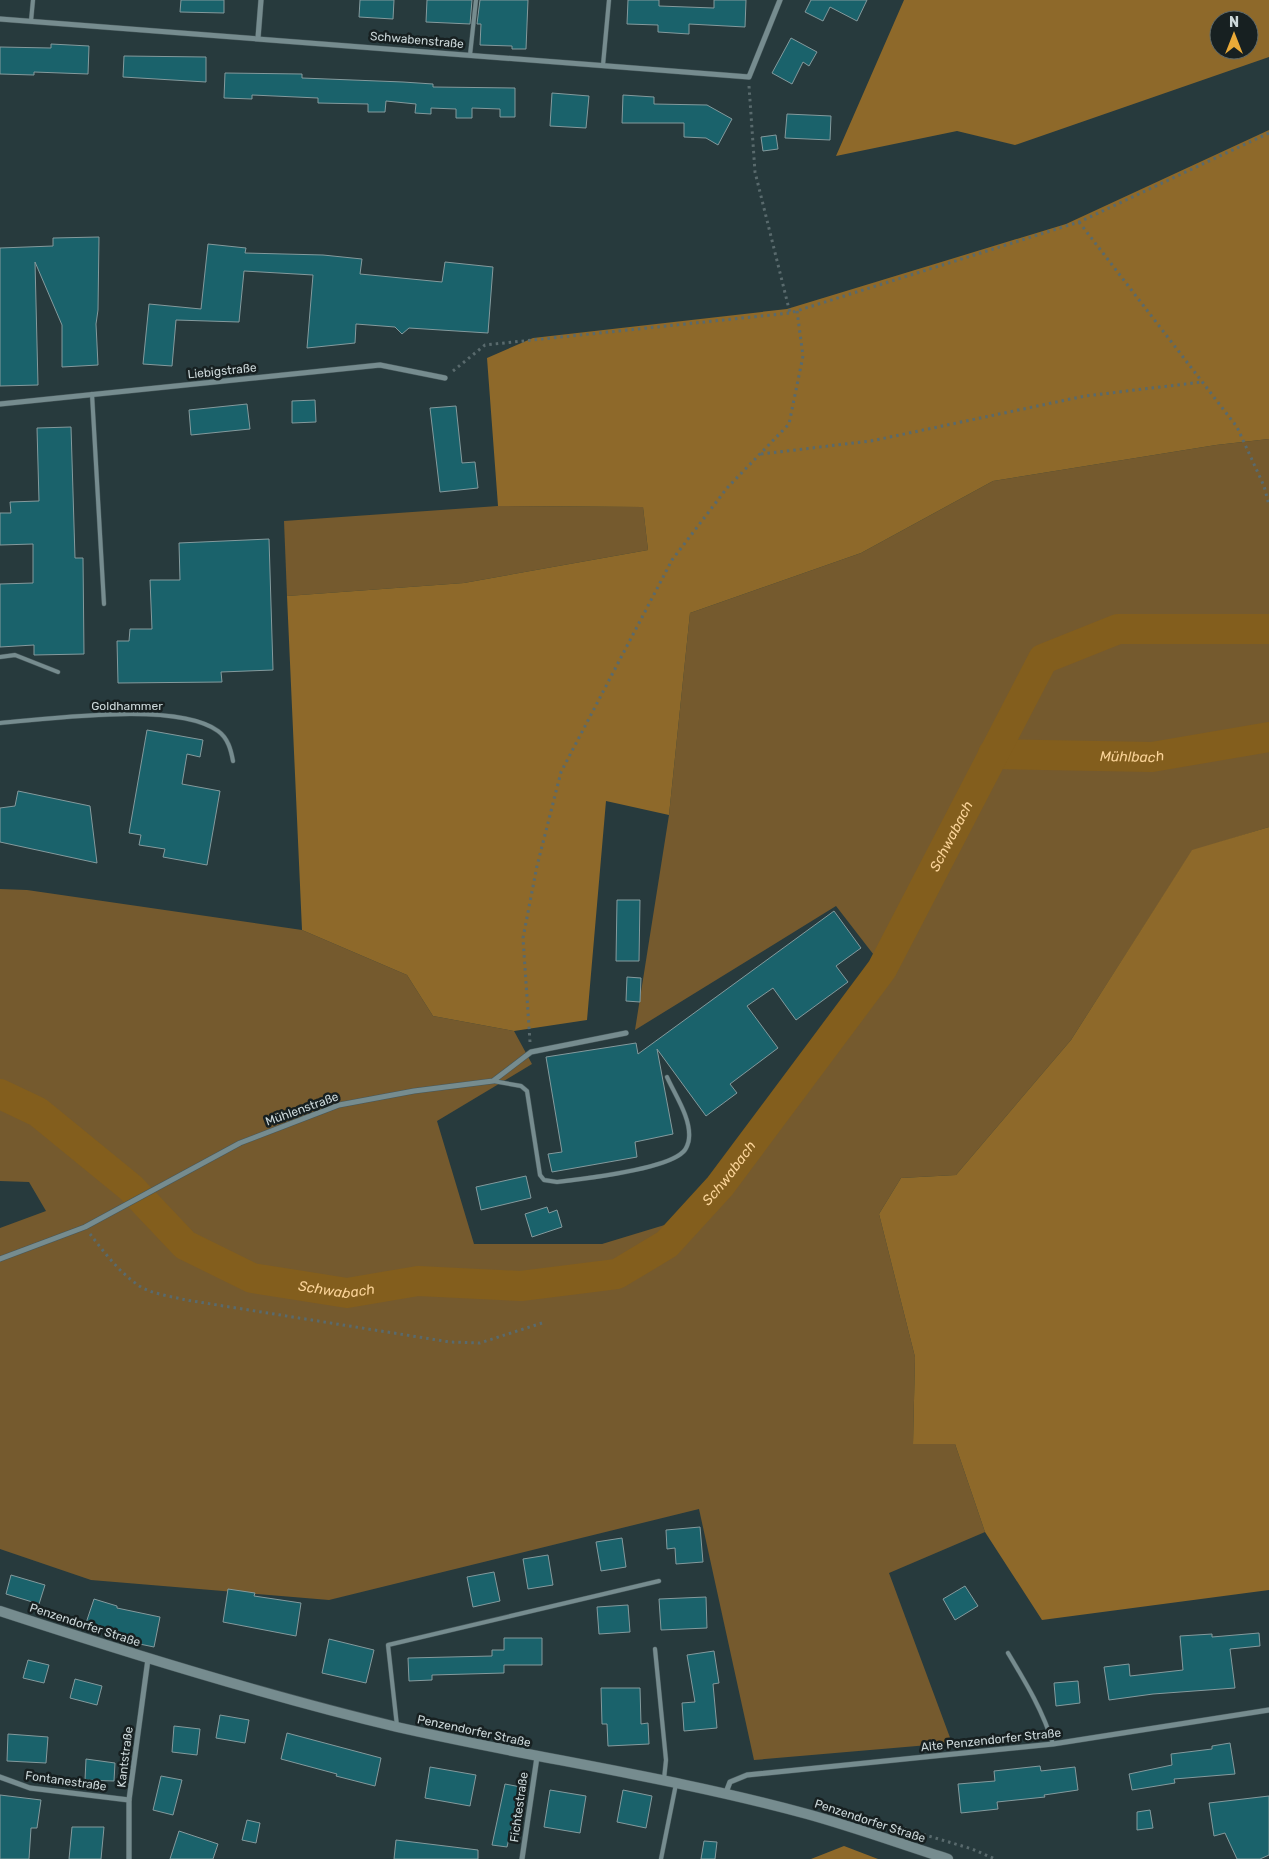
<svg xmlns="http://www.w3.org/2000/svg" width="1269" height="1859" viewBox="0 0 1269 1859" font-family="Rubik,sans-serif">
<rect width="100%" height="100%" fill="#273a3d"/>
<g fill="#755a2e">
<polygon points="1269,439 1269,827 1192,851 1071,1040 956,1175 901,1178 879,1214 915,1357 913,1444 955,1444 985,1532 889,1573 952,1743 754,1760 699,1509 329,1600 91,1580 0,1549 0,1228 46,1211 29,1182 0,1181 0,889 27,890 302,930 407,975 433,1016 514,1031 532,1064 437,1121 474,1244 602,1244 681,1220 877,959 836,906 635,1030 669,815 690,613 861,553 993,481 1216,445"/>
<polygon points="498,506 643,507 648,550 464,583 287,596 284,521"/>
</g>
<g fill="#8e692a" fill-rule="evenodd">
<path d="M904 0H1269V57L1015 145 957 131 836 156ZM1219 20H1249V50H1219Z"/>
<polygon points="1269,130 1269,439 1216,445 993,481 861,553 690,613 669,815 606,801 587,1020 514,1031 433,1016 407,975 302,930 287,596 464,583 648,550 643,507 498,506 487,358 533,338 787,309 1066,224"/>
<polygon points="1269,827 1269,1590 1042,1620 985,1532 955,1444 913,1444 915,1357 879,1214 901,1178 956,1175 1071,1040 1192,850"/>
<polygon points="844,1846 878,1859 811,1859"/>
</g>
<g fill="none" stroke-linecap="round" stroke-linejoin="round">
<g stroke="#835e1d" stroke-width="30">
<path id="s1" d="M993 754 1152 757 1269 737"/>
<path id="s2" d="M0 1094 38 1112 131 1188 185 1245 252 1278 347 1293 418 1281 521 1286 617 1274 667 1244 720 1186 882 969 1043 659 1118 629H1269"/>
</g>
</g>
<g fill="#1a626b" stroke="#849a9d">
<polygon points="181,0 224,0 224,13 180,12"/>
<polygon points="360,0 394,0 393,19 359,17"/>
<polygon points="427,0 472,0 470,24 426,22"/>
<polygon points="480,0 528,0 526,49 512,49 512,46 480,45 481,24 477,24"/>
<polygon points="628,0 659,0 659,6 714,8 714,0 746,0 745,27 689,24 689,34 658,32 658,25 627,24"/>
<polygon points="811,0 867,0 857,21 830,7 823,21 805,12"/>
<polygon points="791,38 817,52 809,66 803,62 792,84 772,73"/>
<polygon points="51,44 89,46 88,74 34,72 34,75 0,74 0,47 51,48"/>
<polygon points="124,56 206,57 206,82 123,77"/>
<polygon points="225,73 302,74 302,78 403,82 433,84 433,87 515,88 515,117 500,117 500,109 472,108 472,118 456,118 456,109 431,108 431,114 415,113 416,104 386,101 385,112 368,112 368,104 318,103 318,98 252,95 252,99 224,98"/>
<polygon points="552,93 589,96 586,128 550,126"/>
<polygon points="623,95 654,97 654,104 707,105 732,119 718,145 706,138 684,137 684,123 622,123"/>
<polygon points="787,114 831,116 830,140 785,138"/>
<polygon points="776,135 778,149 763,151 761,137"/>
<polygon points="99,237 98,310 96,324 98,365 62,367 62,325 35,262 38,385 0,386 0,248 53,246 53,238"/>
<polygon points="208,244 246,248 245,253 323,255 362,259 360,274 442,282 445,262 493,267 488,333 409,328 402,334 395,327 356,324 355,343 307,348 313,275 244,271 239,322 176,320 172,366 143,364 149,304 201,309"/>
<polygon points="315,400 316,422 292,423 292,401"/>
<polygon points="247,404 250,429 191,435 189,410"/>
<polygon points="456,406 462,463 475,462 478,488 440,492 430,408"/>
<polygon points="71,427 75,558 83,558 84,654 34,655 34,645 0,647 0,584 33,583 33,544 0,545 0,513 11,513 10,502 39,501 37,428"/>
<polygon points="269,539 273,670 221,672 222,682 118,683 117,641 129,641 130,629 152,629 150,580 180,580 179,543"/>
<polygon points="147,730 203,740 200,757 187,754 182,784 220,791 207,865 163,857 165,849 139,845 141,835 129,833"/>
<polygon points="18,791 90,806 97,863 0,842 0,808 15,806"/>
<polygon points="617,900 640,900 639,961 616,961"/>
<polygon points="834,911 861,948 836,966 848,982 796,1020 773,988 747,1006 778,1048 730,1084 737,1093 706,1116 657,1049 673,1134 635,1142 637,1157 552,1172 548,1154 562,1152 546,1057 636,1043 638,1054"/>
<polygon points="627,977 641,978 640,1002 626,1001"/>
<polygon points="526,1176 531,1198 481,1210 476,1187"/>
<polygon points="547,1207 549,1213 557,1210 562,1227 532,1237 525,1214"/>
<polygon points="700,1527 703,1562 676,1564 675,1548 667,1549 666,1530"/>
<polygon points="622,1538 626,1567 601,1571 596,1542"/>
<polygon points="548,1555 553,1585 528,1589 523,1559"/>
<polygon points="494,1572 500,1601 473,1607 467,1577"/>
<polygon points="11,1575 45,1585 39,1604 6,1594"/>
<polygon points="965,1586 978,1606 955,1620 943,1599"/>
<polygon points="228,1589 255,1593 254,1596 301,1603 296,1636 223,1622"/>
<polygon points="706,1597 707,1628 661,1630 659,1599"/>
<polygon points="94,1599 117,1606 117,1608 160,1617 154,1647 130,1642 131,1637 86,1623"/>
<polygon points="628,1605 630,1632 599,1634 597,1607"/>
<polygon points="1259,1633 1260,1646 1230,1649 1235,1688 1153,1694 1109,1700 1104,1667 1129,1664 1130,1676 1183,1670 1180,1636 1212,1634 1212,1637"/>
<polygon points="504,1638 542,1638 542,1665 504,1665 504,1673 432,1675 432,1680 409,1681 408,1658 492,1656 492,1650 504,1650"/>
<polygon points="329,1639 374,1650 366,1683 322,1673"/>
<polygon points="714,1651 719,1683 713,1684 717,1728 684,1731 682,1703 695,1702 687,1655"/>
<polygon points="28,1660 49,1665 44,1683 23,1678"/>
<polygon points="75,1679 102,1686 97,1705 70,1698"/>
<polygon points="1078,1681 1080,1703 1056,1706 1054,1683"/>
<polygon points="601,1688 640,1688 641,1724 648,1723 649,1744 608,1746 607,1724 602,1724"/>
<polygon points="220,1715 249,1720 245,1743 216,1738"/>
<polygon points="174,1726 200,1729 197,1755 172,1752"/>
<polygon points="287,1733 381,1758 375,1786 336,1776 337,1774 281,1759"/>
<polygon points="8,1734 48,1737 46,1763 7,1761"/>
<polygon points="1230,1743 1235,1774 1174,1779 1175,1783 1132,1790 1129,1774 1172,1765 1171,1754 1212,1749 1212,1746"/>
<polygon points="86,1759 115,1763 114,1781 85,1780"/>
<polygon points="1040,1766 1041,1771 1075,1767 1078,1790 1044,1795 1045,1797 997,1802 998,1809 961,1813 958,1784 995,1781 994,1771"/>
<polygon points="430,1767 476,1775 470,1806 425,1798"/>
<polygon points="161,1776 182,1780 173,1815 153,1810"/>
<polygon points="505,1784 521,1787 507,1847 492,1845"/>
<polygon points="550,1790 586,1796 580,1833 544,1827"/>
<polygon points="623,1790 652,1796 646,1828 617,1822"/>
<polygon points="0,1795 41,1800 37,1828 31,1828 29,1859 0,1859"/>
<polygon points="1269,1796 1269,1855 1260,1859 1237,1859 1225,1833 1214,1836 1209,1803"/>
<polygon points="1150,1810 1153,1828 1137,1830 1137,1812"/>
<polygon points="247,1820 260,1823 256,1843 242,1840"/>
<polygon points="72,1827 104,1827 101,1859 69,1859"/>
<polygon points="179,1831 218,1844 213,1859 170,1859"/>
<polygon points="396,1840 478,1850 478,1859 394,1859"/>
<polygon points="704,1841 717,1842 715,1859 701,1859"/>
</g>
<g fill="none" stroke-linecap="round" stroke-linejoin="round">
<defs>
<g id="lane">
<polyline points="31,21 33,0"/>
<polyline points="470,55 476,0"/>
<polyline points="603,65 609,0"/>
<polyline points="92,394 104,604"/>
<polyline points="0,657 15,655 58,672"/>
<path d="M0 723C51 719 177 701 218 731 228 738 231 750 233 761"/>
<path d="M493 1081 521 1086 527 1091 540 1175 544 1180 557 1182C583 1179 666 1169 683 1152 686 1150 689 1142 689 1138 691 1118 675 1095 667 1077"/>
<polyline points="655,1649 666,1760 664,1779"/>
<path d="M1008 1653C1026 1683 1043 1711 1053 1744"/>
<polyline points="397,1726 388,1645 659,1581"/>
<polyline points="661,1859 676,1784"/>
</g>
<g id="street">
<polyline points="0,19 749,77 780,0"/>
<polyline points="258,38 261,0"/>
<polyline points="0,404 380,365 445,378"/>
<polyline points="0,1259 85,1227 240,1143 339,1105 414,1091 493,1081 531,1052 626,1033"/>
<polyline points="0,1777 30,1788 129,1800"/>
<polyline points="725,1795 730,1782 747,1775 1053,1744 1269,1710"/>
<polyline points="129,1859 129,1800 148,1659"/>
<polyline points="522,1859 537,1757"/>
</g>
<path id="secondary" d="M0 1611C131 1654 263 1695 397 1727 533 1758 672 1777 807 1814 854 1827 901 1844 948 1859"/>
</defs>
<use href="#lane" stroke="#47585b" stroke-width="5"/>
<use href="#street" stroke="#47585b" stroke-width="6"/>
<use href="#secondary" stroke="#47585b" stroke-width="11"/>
<g stroke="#596a6d" stroke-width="3" stroke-dasharray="2.5 4" stroke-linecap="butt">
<polyline points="749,86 755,172 790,313"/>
<polyline points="1079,222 1237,427 1264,486 1269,505"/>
<polyline points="453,371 485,345 790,313 1079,222 1269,133"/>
<polyline points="761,454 871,441 1085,396 1202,382"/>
<polyline points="530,1042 523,938 537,866 561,772 672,560 727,488 789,424 803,356 797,311"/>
<path d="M90 1234C104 1252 119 1272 138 1285 151 1294 170 1296 186 1300L450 1342 480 1343 542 1323"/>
<polyline points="892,1825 972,1849 995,1859"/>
</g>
<use href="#lane" stroke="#768c8f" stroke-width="4"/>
<use href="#street" stroke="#768c8f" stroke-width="5"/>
<use href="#secondary" stroke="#768c8f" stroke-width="10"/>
</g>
<g text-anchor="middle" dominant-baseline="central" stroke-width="5" stroke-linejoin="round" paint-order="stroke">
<g font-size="12" fill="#ccd8da" stroke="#172021">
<text transform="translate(417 40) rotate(5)">Schwabenstraße</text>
<text transform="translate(222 371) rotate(-6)">Liebigstraße</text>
<text x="127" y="706">Goldhammer</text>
<text transform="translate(302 1109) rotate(-20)">Mühlenstraße</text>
<text transform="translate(85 1625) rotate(18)">Penzendorfer Straße</text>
<text transform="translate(474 1731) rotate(12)">Penzendorfer Straße</text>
<text transform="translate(991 1740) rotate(-6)">Alte Penzendorfer Straße</text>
<text transform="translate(125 1757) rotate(-83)">Kantstraße</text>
<text transform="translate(66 1781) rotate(8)">Fontanestraße</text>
<text transform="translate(519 1807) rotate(-82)">Fichtestraße</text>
<text transform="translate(870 1821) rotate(18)">Penzendorfer Straße</text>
</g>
<g font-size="14" font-style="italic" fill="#fad398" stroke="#172021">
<text stroke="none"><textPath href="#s1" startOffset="139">Mühlbach</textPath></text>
<text stroke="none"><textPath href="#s2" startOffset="1241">Schwabach</textPath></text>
<text stroke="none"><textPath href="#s2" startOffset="836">Schwabach</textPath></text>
<text stroke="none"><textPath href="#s2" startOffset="401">Schwabach</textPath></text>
</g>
</g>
<g transform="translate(1234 35)"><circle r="24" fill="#172021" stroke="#5f6a6b"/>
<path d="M0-4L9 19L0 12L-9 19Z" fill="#eaaa38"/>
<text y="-8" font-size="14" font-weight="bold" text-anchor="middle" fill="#ccd8da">N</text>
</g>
</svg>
